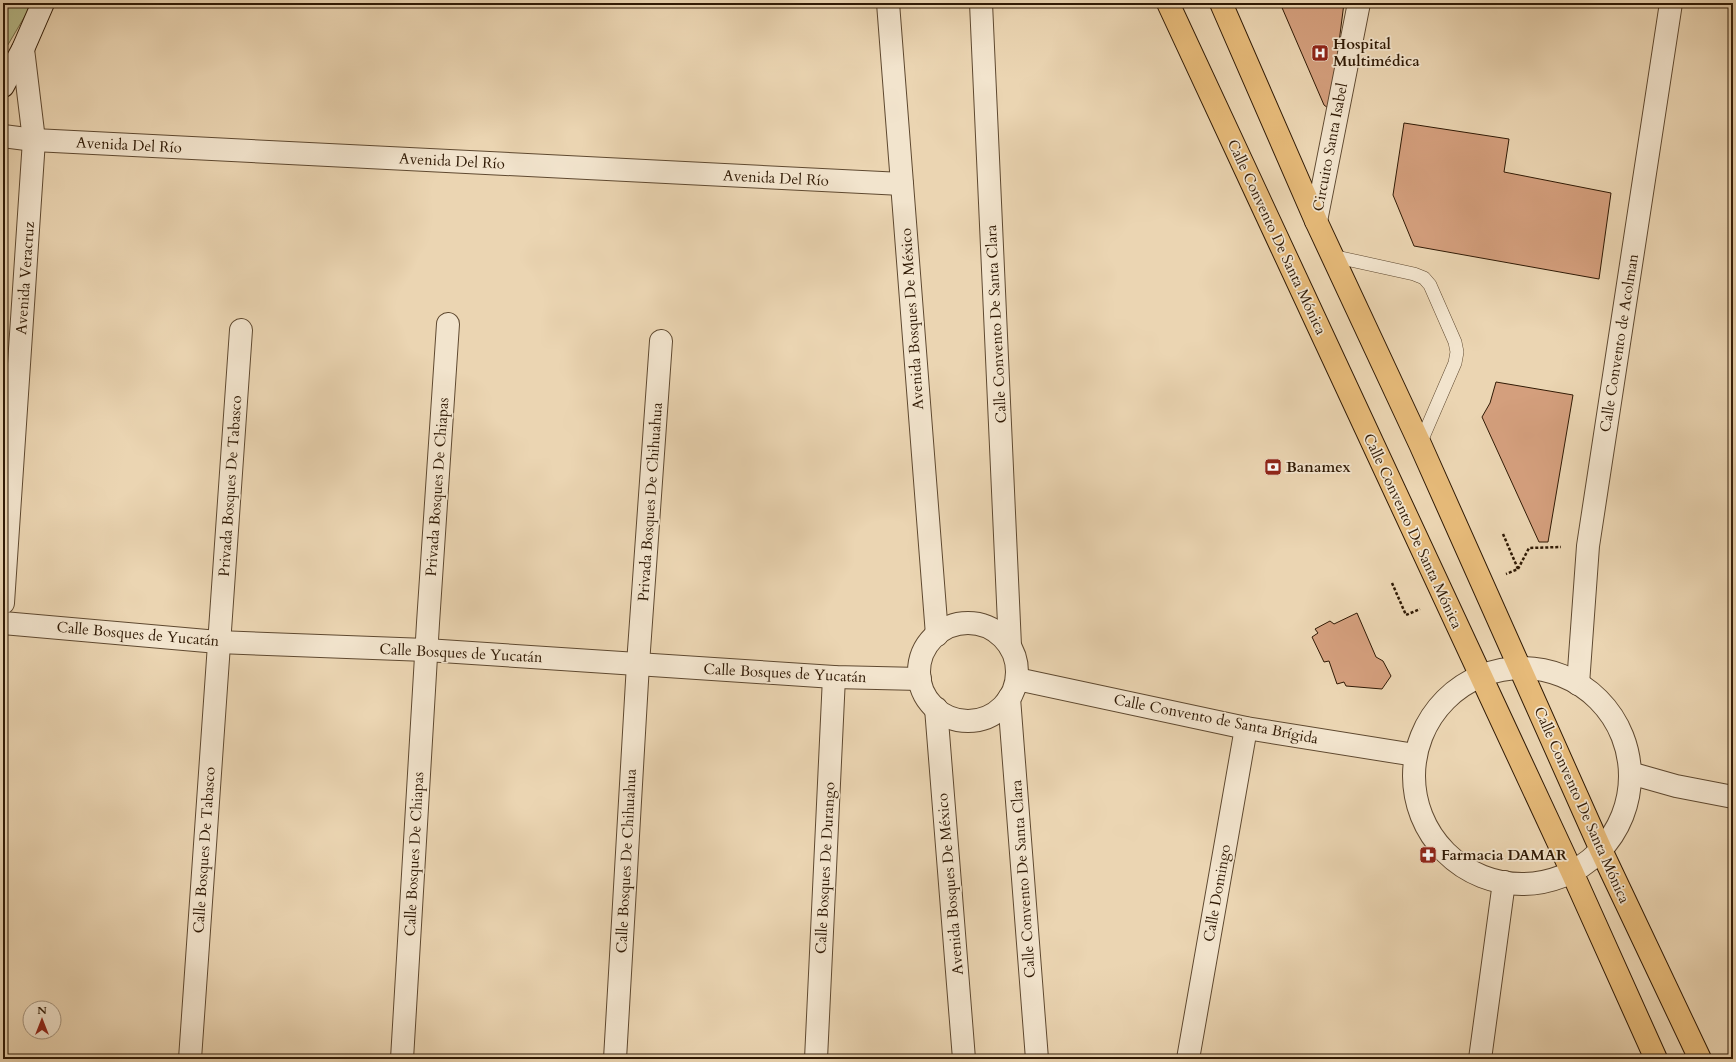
<svg xmlns="http://www.w3.org/2000/svg" width="1736" height="1062" viewBox="0 0 1736 1062" font-family="Cardo,serif">
<rect width="100%" height="100%" fill="#ebd5b2"/>
<filter id="stains"><feTurbulence type="fractalNoise" baseFrequency=".005" numOctaves="4"/><feColorMatrix values="0 0 0 0 .2 0 0 0 0 .09 0 0 0 0 .02 0 0 0 .5 -.17"/></filter>
<radialGradient id="worn" r=".72"><stop offset=".6" stop-color="#630" stop-opacity="0"/><stop offset="1" stop-color="#630" stop-opacity=".3"/></radialGradient>
<polygon fill="#b8bd8c" stroke="#746c48" points="3,3 32,3 28,11 3,53"/>
<g fill="#d49f7d" stroke="#301a05">
<polygon points="1280,3 1344,3 1331,105 1328,108 1324,105"/>
<polygon points="1404,123 1509,139 1504,172 1611,193 1599,279 1414,246 1393,195"/>
<polygon points="1496,382 1573,395 1548,542 1539,542 1482,417 1490,403"/>
<polygon points="1357,613 1376,657 1383,661 1391,676 1382,689 1346,686 1344,682 1337,684 1329,661 1324,662 1312,637 1318,633 1315,629 1330,621 1334,624"/>
</g>
<g fill="none" stroke-linecap="round" stroke-linejoin="round">
<defs>
<polyline id="service" points="1332,256 1414,274 1424,278 1430,285 1455,342 1457,352 1455,363 1420,444"/>
<g id="minor">
<polyline points="888,3 937,635"/>
<polyline points="981,3 1010,646"/>
<polyline points="3,136 34,140 902,184"/>
<polyline points="1316,221 1359,3"/>
<polyline points="3,603 34,140 23,49"/>
<polyline points="3,623 218,642 426,650 834,677 920,679"/>
<circle cx="968" cy="672" r="49"/>
<polyline points="1017,679 1246,728 1415,755"/>
<polyline points="1578,684 1588,546 1671,3"/>
<polyline points="1009,698 1037,1059"/>
<polyline points="936,708 964,1059"/>
<polyline points="1630,773 1676,786 1733,797"/>
<polyline points="190,1059 241,330"/>
<polyline points="402,1059 428,623 448,324"/>
<polyline points="615,1059 638,664 661,341"/>
<polyline points="816,1059 834,677"/>
<polyline points="1188,1059 1246,728"/>
</g>
<g id="tertiary">
<circle cx="1522" cy="776" r="108"/>
<polyline points="1480,1059 1504,882"/>
</g>
<polyline id="secondary" points="3,86 23,49 43,3"/>
<g id="primary">
<polyline points="1168,3 1572,872 1656,1059"/>
<polyline points="1221,3 1316,221 1420,444 1601,850 1700,1059"/>
</g>
</defs>
<use href="#service" stroke="#5f4930" stroke-width="14"/>
<use href="#minor" stroke="#5f4930" stroke-width="24"/>
<use href="#tertiary" stroke="#5f4930" stroke-width="24"/>
<use href="#secondary" stroke="#301a05" stroke-width="24"/>
<use href="#primary" stroke="#301a05" stroke-width="24"/>
<g stroke="#301a05" stroke-width="2.5" stroke-dasharray="3 2" stroke-linecap="butt">
<polyline points="1503,534 1518,569 1506,574"/>
<polyline points="1518,569 1529,548 1561,547"/>
<polyline points="1392,583 1406,615 1420,609"/>
</g>
<use href="#service" stroke="#f2e4cd" stroke-width="13"/>
<use href="#minor" stroke="#f2e4cd" stroke-width="22"/>
<use href="#tertiary" stroke="#f2e4cd" stroke-width="22"/>
<use href="#secondary" stroke="#f2e4cd" stroke-width="22"/>
<use href="#primary" stroke="#e6ba79" stroke-width="22"/>
</g>
<defs>
<symbol id="hospital-square" viewBox="-11 -11 22 22"><rect x="-9" y="-9" width="18" height="18" rx="4" fill="#8f2418" stroke="#f2e4cd"/><path d="M-5-5h3v3.5h4V-5h3V5h-3V1.5h-4V5h-3Z" fill="#fff"/></symbol>
<symbol id="bank-square" viewBox="-11 -11 22 22"><rect x="-9" y="-9" width="18" height="18" rx="4" fill="#8f2418" stroke="#f2e4cd"/><path d="M-6-4H6V4H-6ZM0-2.3a2.3 2.3 0 1 0 0 4.6a2.3 2.3 0 1 0 0-4.6Z" fill="#fff"/></symbol>
<symbol id="pharmacy-square" viewBox="-11 -11 22 22"><rect x="-9" y="-9" width="18" height="18" rx="4" fill="#8f2418" stroke="#f2e4cd"/><path d="M-2-6h4v4h4v4h-4v4h-4v-4h-4v-4h4Z" fill="#fff"/></symbol>
</defs>
<g fill-rule="evenodd">
<use href="#hospital-square" x="1310" y="43" width="20" height="20"/>
<use href="#bank-square" x="1263" y="457" width="20" height="20"/>
<use href="#pharmacy-square" x="1418" y="845" width="20" height="20"/>
</g>
<g text-anchor="middle" dominant-baseline="central" stroke-width="3.5" stroke-linejoin="round" paint-order="stroke">
<g font-size="15" font-weight="bold" fill="#301a05" stroke="#f2e4cd" text-anchor="start">
<text x="1333" y="44">Hospital<tspan x="1333" dy="17">Multimédica</tspan></text>
<text x="1286" y="467">Banamex</text>
<text x="1441" y="855">Farmacia DAMAR</text>
</g>
<g font-size="15" fill="#301a05" stroke="#f2e4cd">
<text transform="translate(129 145) rotate(3)">Avenida Del Río</text>
<text transform="translate(1330 147) rotate(-79)">Circuito Santa Isabel</text>
<text transform="translate(452 161) rotate(3)">Avenida Del Río</text>
<text transform="translate(776 178) rotate(3)">Avenida Del Río</text>
<text transform="translate(1277 237) rotate(65)">Calle Convento De Santa Mónica</text>
<text transform="translate(25 278) rotate(-86)">Avenida Veracruz</text>
<text transform="translate(912 319) rotate(-94)">Avenida Bosques De México</text>
<text transform="translate(996 324) rotate(-93)">Calle Convento De Santa Clara</text>
<text transform="translate(1619 343) rotate(-81)">Calle Convento de Acolman</text>
<text transform="translate(230 486) rotate(-86)">Privada Bosques De Tabasco</text>
<text transform="translate(437 487) rotate(-86)">Privada Bosques De Chiapas</text>
<text transform="translate(650 502) rotate(-86)">Privada Bosques De Chihuahua</text>
<text transform="translate(1413 531) rotate(65)">Calle Convento De Santa Mónica</text>
<text transform="translate(138 634) rotate(5)">Calle Bosques de Yucatán</text>
<text transform="translate(461 653) rotate(3)">Calle Bosques de Yucatán</text>
<text transform="translate(785 673) rotate(3)">Calle Bosques de Yucatán</text>
<text transform="translate(1216 719) rotate(11)">Calle Convento de Santa Brígida</text>
<text transform="translate(1582 805) rotate(66)">Calle Convento De Santa Mónica</text>
<text transform="translate(204 850) rotate(-86)">Calle Bosques De Tabasco</text>
<text transform="translate(414 854) rotate(-87)">Calle Bosques De Chiapas</text>
<text transform="translate(626 861) rotate(-87)">Calle Bosques De Chihuahua</text>
<text transform="translate(825 868) rotate(-87)">Calle Bosques De Durango</text>
<text transform="translate(1023 879) rotate(-94)">Calle Convento De Santa Clara</text>
<text transform="translate(950 884) rotate(-95)">Avenida Bosques De México</text>
<text transform="translate(1217 893) rotate(-80)">Calle Domingo</text>
</g>
</g>
<rect width="1736" height="1062" fill="none" stroke="#ebd5b2" stroke-width="16"/>
<rect x="4" y="4" width="1728" height="1054" fill="none" stroke="#301a05" stroke-width="2"/>
<rect x="8" y="8" width="1720" height="1046" fill="none" stroke="#301a05"/>
<g transform="translate(42 1020)"><circle r="19" fill="#f2e4cd" stroke="#a4937d"/>
<path d="M0-3L7 15L0 10L-7 15Z" fill="#8f2418"/>
<text y="-6" font-size="11" font-weight="bold" text-anchor="middle" fill="#301a05">N</text>
</g>
<rect width="100%" height="100%" filter="url(#stains)"/>
<rect width="100%" height="100%" fill="url(#worn)"/>
</svg>
